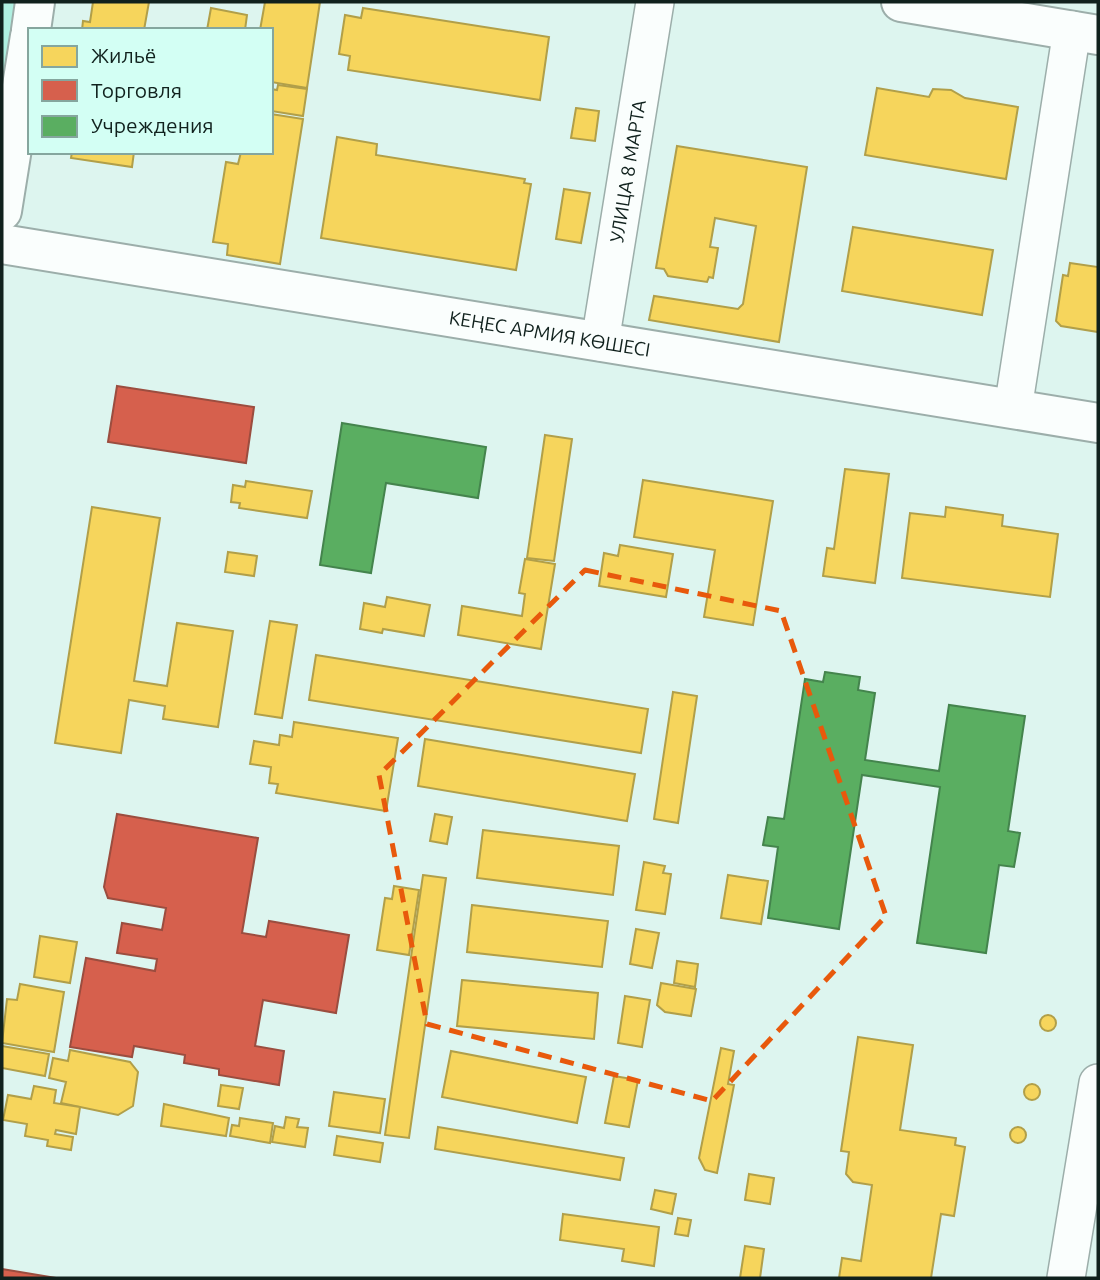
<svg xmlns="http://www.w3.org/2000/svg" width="1100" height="1280" viewBox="0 0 1100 1280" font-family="Ubuntu,sans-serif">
<rect width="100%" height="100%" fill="#ddf5ef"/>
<polygon fill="#aff0e1" points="2,2 22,2 2,134"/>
<g fill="#f6d55c" stroke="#b19f49" stroke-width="2">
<polygon points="93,2 149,2 144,30 82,30 83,21 90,22"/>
<polygon points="265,2 320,2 307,88 271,82 271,30 260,30"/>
<polygon points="211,8 247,15 245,30 207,30"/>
<polygon points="363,8 549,37 540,100 348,70 350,56 339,54 345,15 361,18"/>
<polygon points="278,85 307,89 303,116 271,111 271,89 277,90"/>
<polygon points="877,88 929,97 933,89 951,90 965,98 1018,107 1006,179 865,155"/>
<polygon points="576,108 599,111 595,141 571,138"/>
<polygon points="271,114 303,119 280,264 227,255 228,244 213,242 226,162 238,164 241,152 271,152"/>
<polygon points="337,137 377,144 376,155 525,179 524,183 531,184 516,270 321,238"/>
<polygon points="677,146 807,167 779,342 649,320 654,296 738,309 743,304 756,226 715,218 710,247 718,248 713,278 709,277 707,282 668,276 664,269 656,268"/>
<polygon points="72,152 134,152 132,167 71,158"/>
<polygon points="564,189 590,193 581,243 556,239"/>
<polygon points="853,227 993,250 982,315 842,291"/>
<polygon points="1070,263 1098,267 1098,332 1061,326 1056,321 1063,275 1068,276"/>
<polygon points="545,435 572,439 554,561 527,558"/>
<polygon points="845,469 889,474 875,583 823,576 827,548 834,549"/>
<polygon points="643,480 773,501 753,625 704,617 715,550 634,537"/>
<polygon points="246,481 312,491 307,518 239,508 240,503 231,502 233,485 245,487"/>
<polygon points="92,507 160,518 134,681 167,686 177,623 233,631 218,727 163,719 165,706 129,700 121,753 55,743"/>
<polygon points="946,507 1003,515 1002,526 1058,534 1050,597 902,578 910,513 945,517"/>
<polygon points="620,545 673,554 666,597 599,586 604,553 618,556"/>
<polygon points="228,552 257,556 254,576 225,572"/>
<polygon points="525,559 555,564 541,649 458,635 462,606 522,616 525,594 519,593"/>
<polygon points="387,597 430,605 424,636 383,629 382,633 360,629 364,603 385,607"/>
<polygon points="270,621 297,625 282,718 255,714"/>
<polygon points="316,655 648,709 641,753 309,700"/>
<polygon points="673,692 697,696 678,823 654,819"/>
<polygon points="294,722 398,738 386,811 276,793 278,784 269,783 271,767 250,764 254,741 279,745 280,735 292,737"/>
<polygon points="425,739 635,774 627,821 418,786"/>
<polygon points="435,814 452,817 447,844 430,841"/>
<polygon points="483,830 619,846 613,895 477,878"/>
<polygon points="644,862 665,866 663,873 671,874 665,914 636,910"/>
<polygon points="423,875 446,878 409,1138 385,1135"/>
<polygon points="728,875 768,881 761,924 721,918"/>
<polygon points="394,886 419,890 409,955 377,950 385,898 392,899"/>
<polygon points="472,905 608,921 602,967 467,952"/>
<polygon points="636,929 659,933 652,968 630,964"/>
<polygon points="40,936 77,942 70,983 34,977"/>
<polygon points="677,961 698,964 695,987 674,983"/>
<polygon points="462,980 598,993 594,1039 457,1026"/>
<polygon points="661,983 696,989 691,1016 665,1012 657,1005"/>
<polygon points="20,984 64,992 54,1052 2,1043 7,999 17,1000"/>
<polygon points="625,996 650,1000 642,1047 618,1043"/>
<circle cx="1048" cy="1023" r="8"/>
<polygon points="858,1037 913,1045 900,1130 956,1138 955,1145 965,1147 954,1216 941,1214 931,1278 839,1278 842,1258 861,1261 872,1185 853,1182 846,1174 849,1152 841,1151"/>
<polygon points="2,1046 49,1054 45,1076 2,1068"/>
<polygon points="721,1048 734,1051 728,1084 734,1085 717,1173 705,1170 699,1158"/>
<polygon points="70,1050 130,1062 138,1072 133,1106 118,1115 61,1103 66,1082 49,1078 53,1058 68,1061"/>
<polygon points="451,1051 586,1077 577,1123 442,1097"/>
<polygon points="614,1076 638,1080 629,1127 605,1123"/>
<circle cx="1032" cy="1092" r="8"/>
<polygon points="221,1085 243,1088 239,1109 218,1106"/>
<polygon points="34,1086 56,1090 54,1103 80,1107 76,1134 56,1130 55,1134 73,1137 71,1150 47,1146 48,1140 25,1136 27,1124 3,1120 8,1095 31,1099"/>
<polygon points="334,1092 385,1099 380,1133 329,1126"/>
<polygon points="164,1104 229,1118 226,1136 161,1126"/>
<polygon points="286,1117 299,1119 297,1127 308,1128 305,1147 272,1142 275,1126 284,1128"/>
<polygon points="240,1118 273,1123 270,1143 230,1136 232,1125 239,1126"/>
<polygon points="438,1127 624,1158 620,1180 435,1149"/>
<circle cx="1018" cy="1135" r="8"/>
<polygon points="337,1136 383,1143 380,1162 334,1155"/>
<polygon points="749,1174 774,1178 770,1204 745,1200"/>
<polygon points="655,1190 676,1194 672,1214 651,1209"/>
<polygon points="563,1214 659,1227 654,1266 622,1261 624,1249 560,1240"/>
<polygon points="678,1218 691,1220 688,1236 675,1234"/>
<polygon points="745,1246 764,1249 760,1278 740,1278"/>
</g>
<g fill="#d6604d" stroke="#9b4d3f" stroke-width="2">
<polygon points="117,386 254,407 246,463 108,442"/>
<polygon points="117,814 258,838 242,933 266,937 269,921 349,935 336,1013 263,1000 255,1046 284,1051 279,1085 219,1075 219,1069 184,1063 185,1055 134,1046 132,1057 70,1047 86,958 155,971 157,959 117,953 122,923 162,930 166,908 108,898 104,887"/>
<polygon points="2,1269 56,1278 2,1278"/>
</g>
<g fill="#5aae61" stroke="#44844d" stroke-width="2">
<polygon points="342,423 486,447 478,498 386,483 371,573 320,565"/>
<polygon points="825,672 860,677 858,690 875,693 865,760 939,771 949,705 1025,716 1008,831 1020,833 1014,867 999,865 986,953 917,943 940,787 862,775 839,929 768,918 778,847 763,845 768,817 784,819 805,679 823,682"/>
</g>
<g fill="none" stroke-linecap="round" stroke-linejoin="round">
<defs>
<g id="minor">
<path id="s1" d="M600 342 655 2"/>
<polyline points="1013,409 1072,30"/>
<polyline points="1066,1278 1098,1083"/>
</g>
<g id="major">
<polyline points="901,2 1098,35"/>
<polyline points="31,30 35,2"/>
<polyline points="2,211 30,36"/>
<path id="s2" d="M2 244 1098 423"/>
</g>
</defs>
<use href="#minor" stroke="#9caeaa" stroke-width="40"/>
<use href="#major" stroke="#9caeaa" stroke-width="42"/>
<use href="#minor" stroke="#fafefd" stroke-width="37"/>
<use href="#major" stroke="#fafefd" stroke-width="38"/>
</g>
<path fill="none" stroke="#e8590c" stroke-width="5" stroke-dasharray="14 9" stroke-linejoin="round" d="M585 570 781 611 886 916 712 1101 427 1024 379 775Z"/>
<g text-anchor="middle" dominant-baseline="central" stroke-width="7" stroke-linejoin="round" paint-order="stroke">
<g font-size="19" fill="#10211d" stroke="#d3fff4">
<text stroke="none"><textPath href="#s1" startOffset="173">УЛИЦА 8 МАРТА</textPath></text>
<text stroke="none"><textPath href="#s2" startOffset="555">КЕҢЕС АРМИЯ КӨШЕСІ</textPath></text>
</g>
</g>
<rect width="1100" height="1280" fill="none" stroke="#10211d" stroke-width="7"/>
<rect x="28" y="28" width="245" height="126" fill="#d3fff4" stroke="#85a69e" stroke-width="2"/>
<rect x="42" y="46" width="35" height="21" fill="#f6d55c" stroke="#85a69e" stroke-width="2"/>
<text x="91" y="63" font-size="21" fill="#10211d">Жильё</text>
<rect x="42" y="80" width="35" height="21" fill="#d6604d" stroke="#85a69e" stroke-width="2"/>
<text x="91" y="98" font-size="21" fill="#10211d">Торговля</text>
<rect x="42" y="116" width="35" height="21" fill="#5aae61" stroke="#85a69e" stroke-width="2"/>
<text x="91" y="133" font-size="21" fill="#10211d">Учреждения</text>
</svg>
